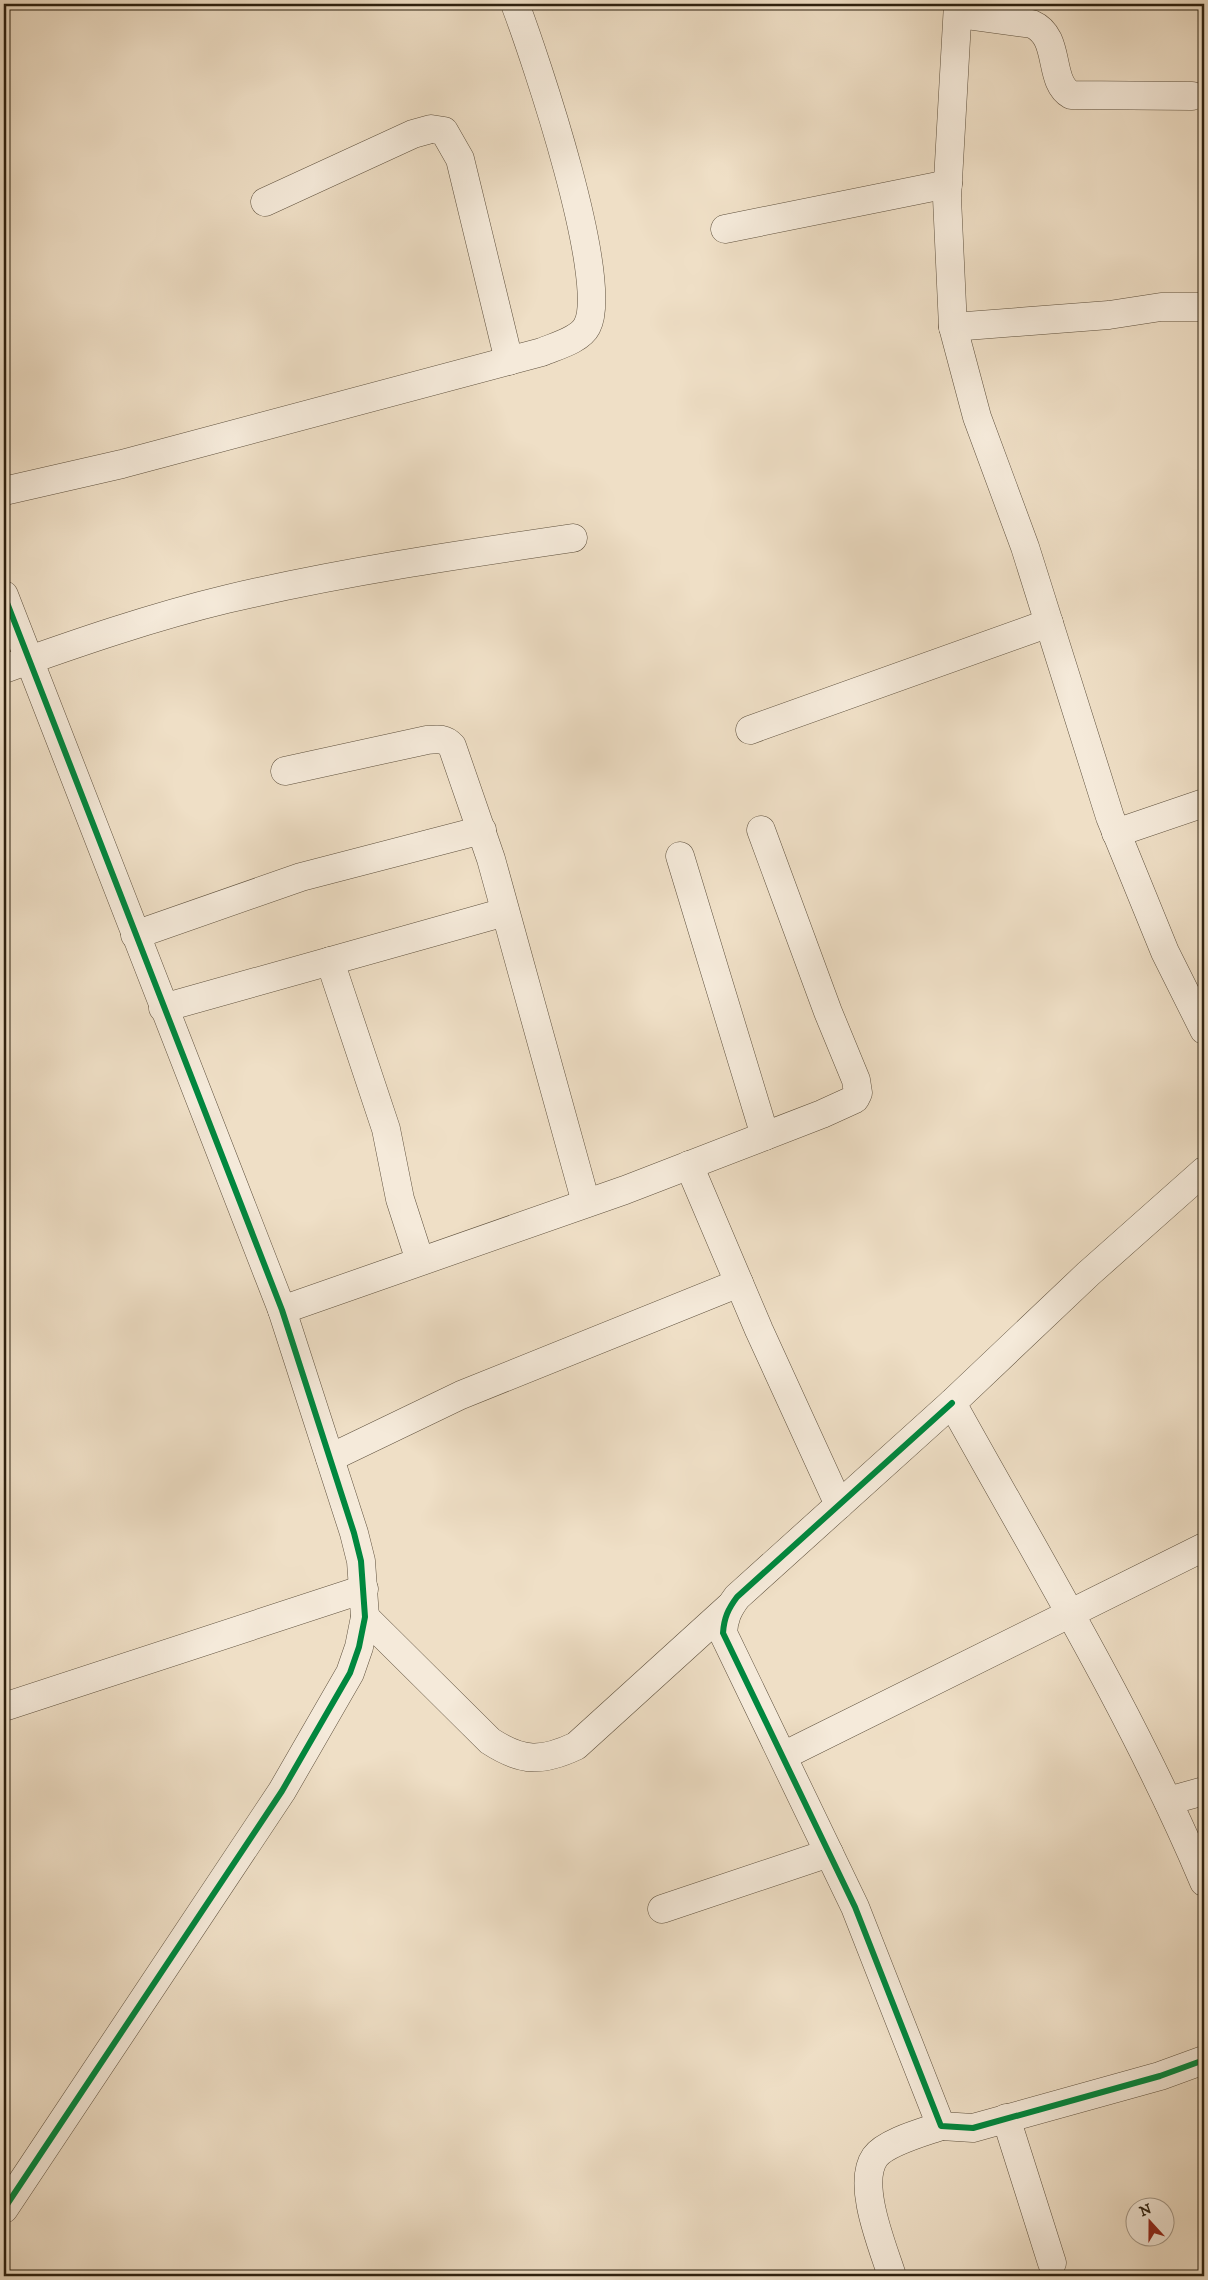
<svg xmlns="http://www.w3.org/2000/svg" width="1208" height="2280" viewBox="0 0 1208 2280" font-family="'IM FELL DW Pica',serif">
<rect width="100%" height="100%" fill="#efdfc6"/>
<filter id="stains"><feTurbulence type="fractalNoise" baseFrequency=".004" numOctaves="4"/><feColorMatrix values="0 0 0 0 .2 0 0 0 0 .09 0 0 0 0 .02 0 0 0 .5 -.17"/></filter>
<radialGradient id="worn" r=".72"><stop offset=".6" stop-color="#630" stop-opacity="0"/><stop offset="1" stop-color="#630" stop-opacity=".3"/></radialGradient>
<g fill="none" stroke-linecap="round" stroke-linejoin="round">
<defs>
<g id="minor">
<polyline points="958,4 947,198 953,327 977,417 1025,547 1110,817 1165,952 1204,1030"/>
<path d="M958 14 1032 24C1062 37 1047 81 1071 95L1192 96"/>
<polyline points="265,202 413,134 431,129 444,131 460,159 509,361"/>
<polyline points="725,229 948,184"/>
<polyline points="953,327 1109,315 1161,307 1204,307"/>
<path d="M4 491 122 464 542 352C556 346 580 340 587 326 611 281 535 57 515 4"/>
<polyline points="4,595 282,1310 354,1533 361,1561 365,1617 359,1647 350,1673 282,1791 4,2209"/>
<path d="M4 669C77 643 152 617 227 599 341 572 457 555 573 538"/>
<polyline points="750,730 1049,623"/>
<path d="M285 771 427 740C438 739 445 738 452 746L491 859 586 1203"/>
<polyline points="1116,833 1204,803"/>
<polyline points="680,856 765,1136"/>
<polyline points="135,935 301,877 482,830"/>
<polyline points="330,961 386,1129 400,1199 420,1261"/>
<polyline points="163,1008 505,912"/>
<polyline points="689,1165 759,1330 839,1505"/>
<path d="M1204 1171 1088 1274 952 1403C1039 1560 1134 1716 1204 1882"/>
<polyline points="282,1310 625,1190 822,1114 855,1099 858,1093 856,1080 828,1012 761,830"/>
<path d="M952 1403 737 1597C728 1609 724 1618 723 1633L855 1907 941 2126 973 2128 1160 2076 1204 2060"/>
<polyline points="330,1458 461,1395 739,1283"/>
<path d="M365 1617 490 1741C522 1762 542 1762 576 1746L729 1607"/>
<polyline points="4,1707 364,1589"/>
<polyline points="783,1756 1204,1547"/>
<polyline points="1168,1801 1204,1791"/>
<polyline points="662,1909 829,1853"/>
<polyline points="1006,2118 1052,2263"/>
<path d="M892 2276C883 2247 856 2184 875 2157 886 2142 924 2132 941 2126"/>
</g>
</defs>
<use href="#minor" stroke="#5e503d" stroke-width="29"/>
<use href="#minor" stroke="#f5eada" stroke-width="28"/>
<defs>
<g id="cycleway">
<polyline points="4,595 282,1310 354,1533 361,1561 365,1617 359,1647 350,1673 282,1791 4,2209"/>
<path d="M952 1403 737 1597C728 1609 724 1618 723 1633L855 1907 941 2126 973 2128 1160 2076 1204 2060"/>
</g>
</defs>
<use href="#cycleway" stroke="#f5eada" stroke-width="9"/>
<use href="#cycleway" stroke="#00873e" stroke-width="6"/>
</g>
<rect width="1208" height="2280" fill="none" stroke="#efdfc6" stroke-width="20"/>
<rect x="5" y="5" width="1198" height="2270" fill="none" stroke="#2d200f" stroke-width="2.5"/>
<rect x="10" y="10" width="1188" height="2260" fill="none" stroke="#2d200f"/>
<g transform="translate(1150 2222) rotate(339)"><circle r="24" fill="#f5eada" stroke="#a59989"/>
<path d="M0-4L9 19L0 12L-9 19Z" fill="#8f2418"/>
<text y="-8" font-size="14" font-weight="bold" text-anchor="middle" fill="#2d200f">N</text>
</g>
<rect width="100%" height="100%" filter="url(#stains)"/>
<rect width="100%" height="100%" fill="url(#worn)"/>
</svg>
